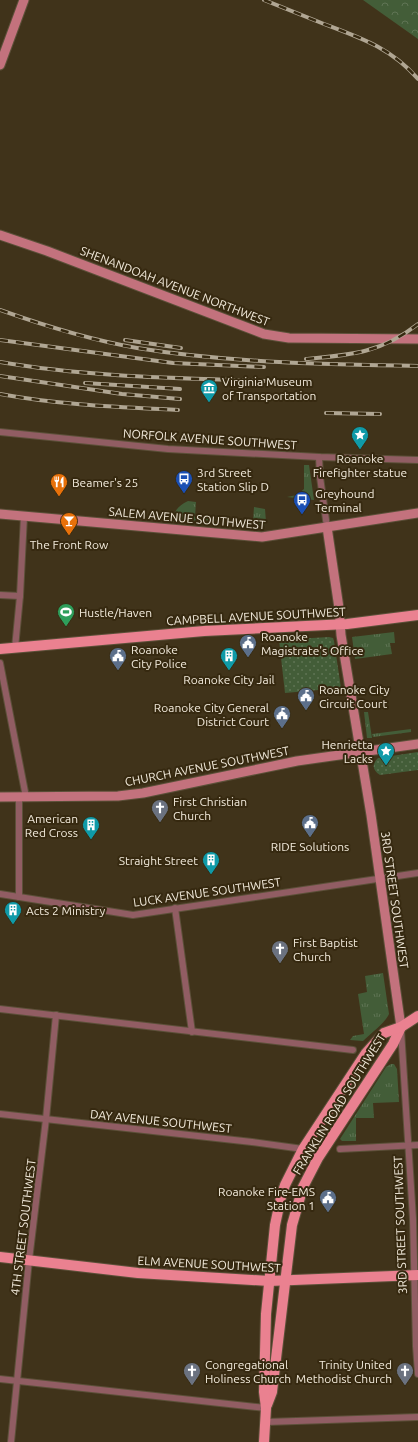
<svg xmlns="http://www.w3.org/2000/svg" width="418" height="1442" viewBox="0 0 418 1442" font-family="Ubuntu,sans-serif">
<defs>
<pattern id="grass-tufts" width="24" height="20" patternUnits="userSpaceOnUse"><rect width="24" height="20" fill="#435d38"/><path d="M3 7l-1-3M5 7V3M7 7l1-3M15 17l-1-3M17 17v-4M19 17l1-3" fill="none" stroke="#5f7454"/></pattern>
<pattern id="forest-crowns" width="20" height="18" patternUnits="userSpaceOnUse"><rect width="20" height="18" fill="#435d38"/><path d="M2 6a3 3 0 1 1 6 0M12 15a3 3 0 1 1 6 0" fill="none" stroke="#5f7454"/></pattern>
<pattern id="park-dots" width="8" height="8" patternUnits="userSpaceOnUse"><rect width="8" height="8" fill="#435d38"/><path d="M2 2h.1M6 6h.1" fill="none" stroke="#5f7454" stroke-width="1.8" stroke-linecap="round"/></pattern>
</defs>
<rect width="100%" height="100%" fill="#40331a"/>
<g fill="url(#grass-tufts)">
<polygon points="304,465 309,465 314,500 287,497 297,495 304,489"/>
<path d="M188 501 196 502 195 517 221 520V521L201 520 173 522C174 510 178 506 188 501Z"/>
<polygon points="254,507 265,509 266,522 263,529 245,524 227,521 227,520 253,522"/>
<polygon points="394,632 395,643 390,643 392,654 355,659 352,637"/>
<polygon points="364,712 368,712 372,738 367,738"/>
<polygon points="411,729 411,732 373,737 372,734"/>
<path d="M383 973 389 1014C385 1023 371 1033 363 1041L350 1040 353 1036 364 1034 358 994 367 992 365 976Z"/>
<polygon points="391,1064 394,1064 397,1069 399,1102 373,1103 374,1118 356,1118 356,1141 342,1141 340,1139 386,1067"/>
</g>
<polygon fill="url(#forest-crowns)" points="363,0 418,0 418,39"/>
<g fill="url(#park-dots)">
<polygon points="329,637 333,638 334,641 341,688 285,693 279,640"/>
<path d="M418 752V770L380 775C372 770 372 764 378 758Z"/>
</g>
<g fill="none" stroke-linecap="round" stroke-linejoin="round">
<defs>
<g id="street">
<polyline points="0,432 168,449 319,457 418,460"/>
<polyline points="319,457 320,477 327,527"/>
<polyline points="0,595 20,596"/>
<polyline points="15,648 20,596 24,516"/>
<polyline points="0,663 26,797"/>
<polyline points="0,894 133,915 418,873"/>
<polyline points="19,897 19,797"/>
<polyline points="175,908 192,1032"/>
<polyline points="0,1009 353,1050"/>
<polyline points="401,1030 413,1219 416,1346 418,1374"/>
<polyline points="0,1114 252,1142 303,1149 318,1158"/>
<polyline points="340,1149 418,1145"/>
<polyline points="0,1379 266,1408"/>
<polyline points="266,1422 418,1417"/>
<polyline points="11,1442 29,1260 46,1119 56,1015"/>
</g>
<g id="secondary">
<polyline points="0,65 24,0"/>
<polyline points="0,235 47,251 264,334 289,338 418,339"/>
<polyline points="0,514 262,537 418,513"/>
<polyline points="327,527 339,608 341,635 371,815 401,1027"/>
<polyline points="0,797 118,796 143,793 297,761 418,744"/>
</g>
<g id="primary">
<polyline points="0,649 204,631 347,624 418,615"/>
<polyline points="0,1257 138,1273 269,1281 418,1275"/>
<polyline points="267,1405 272,1392 292,1225 303,1187 318,1158 393,1044 401,1027"/>
<polyline points="264,1442 266,1408 264,1392 266,1314 275,1225 281,1197 285,1185 303,1149 366,1053 384,1033 401,1027 418,1016"/>
</g>
</defs>
<use href="#street" stroke="#5c5039" stroke-width="8"/>
<use href="#secondary" stroke="#5c5039" stroke-width="11"/>
<use href="#primary" stroke="#5c5039" stroke-width="12"/>
<use href="#street" stroke="#915d63" stroke-width="6"/>
<use href="#secondary" stroke="#c3727d" stroke-width="9"/>
<use href="#primary" stroke="#ea8190" stroke-width="10"/>
<defs>
<g id="rail">
<path d="M264 0C284 8 304 16 324 24 361 38 391 48 418 79"/>
<path d="M0 310C45 326 90 340 137 348 230 363 324 364 418 366"/>
<polyline points="0,340 173,363 264,367"/>
<polyline points="125,340 181,348"/>
<path d="M306 359C351 355 381 353 418 324"/>
<path d="M0 362C87 377 176 378 265 381"/>
<polyline points="0,376 122,394 180,399"/>
<polyline points="85,383 180,389"/>
<path d="M0 394C59 405 119 407 178 410"/>
<polyline points="326,413 380,414"/>
</g>
</defs>
<use href="#rail" stroke="#b0a693" stroke-width="4"/>
<use href="#rail" stroke="#362910" stroke-width="2.5" stroke-dasharray="8" stroke-linecap="butt"/>
</g>
<defs>
<symbol id="museum-pin" viewBox="-11 -11 22 30"><path d="M0 17L-7.5 6A9.5 9.5 0 1 1 7.5 6Z" fill="#0f9aa8" stroke="#362910"/><path d="M0-6L6-3V-2H-6V-3ZM-5-1h2V3h-2ZM-1-1h2V3h-2ZM3-1h2V3H3ZM-6 4H6V6H-6Z" fill="#fff"/></symbol>
<symbol id="sight-pin" viewBox="-11 -11 22 30"><path d="M0 17L-7.5 6A9.5 9.5 0 1 1 7.5 6Z" fill="#0f9aa8" stroke="#362910"/><path d="M0-6L1.8-2.2L6-1.7L2.9 1.2L3.7 5.4L0 3.3L-3.7 5.4L-2.9 1.2L-6-1.7L-1.8-2.2Z" fill="#fff"/></symbol>
<symbol id="bus-pin" viewBox="-11 -11 22 30"><path d="M0 17L-7.5 6A9.5 9.5 0 1 1 7.5 6Z" fill="#1a4fb4" stroke="#362910"/><path d="M-5-6H5V4H4V6H2V4H-2V6H-4V4H-5ZM-3.5-4V0h7V-4ZM-3.5 1.2v1.5H-2V1.2ZM2 1.2v1.5H3.5V1.2Z" fill="#fff"/></symbol>
<symbol id="restaurant-pin" viewBox="-11 -11 22 30"><path d="M0 17L-7.5 6A9.5 9.5 0 1 1 7.5 6Z" fill="#e8710a" stroke="#362910"/><path d="M-5-6h1v4h1v-4h1v4h1v-4h1v5L-1.5 .5V6h-2V.5L-5-1ZM5-6V6H3V1.5H1.5Q1.5-4 5-6Z" fill="#fff"/></symbol>
<symbol id="bar-pin" viewBox="-11 -11 22 30"><path d="M0 17L-7.5 6A9.5 9.5 0 1 1 7.5 6Z" fill="#e8710a" stroke="#362910"/><path d="M-6-5H6L.8 .8V4.5H3.5V6h-7V4.5H-.8V.8Z" fill="#fff"/></symbol>
<symbol id="stadium-pin" viewBox="-11 -11 22 30"><path d="M0 17L-7.5 6A9.5 9.5 0 1 1 7.5 6Z" fill="#2e9e5b" stroke="#362910"/><path d="M0-5a6.5 5 0 1 0 0 10a6.5 5 0 1 0 0-10ZM-3.5-1.8h7v3.6h-7Z" fill="#fff"/></symbol>
<symbol id="civic-pin" viewBox="-11 -11 22 30"><path d="M0 17L-7.5 6A9.5 9.5 0 1 1 7.5 6Z" fill="#5c6f8a" stroke="#362910"/><path d="M-.6-6.5H3V-4.5H.6V-3L4-1V1h2V6H-6V1h2V-1L-.6-3ZM-1.2 2.5V6h2.4V2.5Z" fill="#fff"/></symbol>
<symbol id="building-pin" viewBox="-11 -11 22 30"><path d="M0 17L-7.5 6A9.5 9.5 0 1 1 7.5 6Z" fill="#0f9aa8" stroke="#362910"/><path d="M-4-6H4V6H1V3H-1V6H-4ZM-2.5-4.3h1.7v1.8h-1.7ZM.8-4.3h1.7v1.8H.8ZM-2.5-1h1.7V.8h-1.7ZM.8-1h1.7V.8H.8Z" fill="#fff"/></symbol>
<symbol id="church-pin" viewBox="-11 -11 22 30"><path d="M0 17L-7.5 6A9.5 9.5 0 1 1 7.5 6Z" fill="#6b7280" stroke="#362910"/><path d="M-1.2-6h2.4v3.5h3.3v2.4h-3.3V6h-2.4V-.1h-3.3v-2.4h3.3Z" fill="#fff"/></symbol>
</defs>
<g fill-rule="evenodd">
<use href="#museum-pin" x="199" y="378" width="20" height="27"/>
<use href="#sight-pin" x="350" y="425" width="20" height="27"/>
<use href="#bus-pin" x="174" y="469" width="20" height="27"/>
<use href="#restaurant-pin" x="49" y="472" width="20" height="27"/>
<use href="#bus-pin" x="292" y="490" width="20" height="27"/>
<use href="#bar-pin" x="59" y="511" width="20" height="27"/>
<use href="#stadium-pin" x="56" y="602" width="20" height="27"/>
<use href="#civic-pin" x="238" y="633" width="20" height="27"/>
<use href="#civic-pin" x="108" y="646" width="20" height="27"/>
<use href="#building-pin" x="219" y="646" width="20" height="27"/>
<use href="#civic-pin" x="296" y="686" width="20" height="27"/>
<use href="#civic-pin" x="272" y="704" width="20" height="27"/>
<use href="#sight-pin" x="376" y="741" width="20" height="27"/>
<use href="#church-pin" x="150" y="798" width="20" height="27"/>
<use href="#civic-pin" x="300" y="813" width="20" height="27"/>
<use href="#building-pin" x="81" y="815" width="20" height="27"/>
<use href="#building-pin" x="201" y="850" width="20" height="27"/>
<use href="#building-pin" x="3" y="900" width="20" height="27"/>
<use href="#church-pin" x="270" y="939" width="20" height="27"/>
<use href="#civic-pin" x="318" y="1188" width="20" height="27"/>
<use href="#church-pin" x="182" y="1361" width="20" height="27"/>
<use href="#church-pin" x="395" y="1361" width="20" height="27"/>
</g>
<g text-anchor="middle" dominant-baseline="central" stroke-width="4" stroke-linejoin="round" paint-order="stroke">
<g font-size="12" fill="#f2eadb" stroke="#362910">
<text transform="translate(175 286) rotate(21)">SHENANDOAH AVENUE NORTHWEST</text>
<text transform="translate(210 439) rotate(4)">NORFOLK AVENUE SOUTHWEST</text>
<text transform="translate(187 518) rotate(5)">SALEM AVENUE SOUTHWEST</text>
<text transform="translate(256 616) rotate(-3)">CAMPBELL AVENUE SOUTHWEST</text>
<text transform="translate(207 766) rotate(-11)">CHURCH AVENUE SOUTHWEST</text>
<text transform="translate(207 892) rotate(-8)">LUCK AVENUE SOUTHWEST</text>
<text transform="translate(395 900) rotate(82)">3RD STREET SOUTHWEST</text>
<text transform="translate(339 1104) rotate(-58)">FRANKLIN ROAD SOUTHWEST</text>
<text transform="translate(161 1121) rotate(6)">DAY AVENUE SOUTHWEST</text>
<text transform="translate(400 1225) rotate(-92)">3RD STREET SOUTHWEST</text>
<text transform="translate(23 1227) rotate(-83)">4TH STREET SOUTHWEST</text>
<text transform="translate(209 1264) rotate(3)">ELM AVENUE SOUTHWEST</text>
</g>
<g font-size="12" fill="#f2eadb" stroke="#362910" text-anchor="start">
<text x="222" y="381">Virginia Museum<tspan x="222" dy="14">of Transportation</tspan></text>
<text x="360" y="458" text-anchor="middle">Roanoke<tspan x="360" dy="14">Firefighter statue</tspan></text>
<text x="197" y="472">3rd Street<tspan x="197" dy="14">Station Slip D</tspan></text>
<text x="72" y="482">Beamer's 25</text>
<text x="315" y="493">Greyhound<tspan x="315" dy="14">Terminal</tspan></text>
<text x="69" y="544" text-anchor="middle">The Front Row</text>
<text x="79" y="612">Hustle/Haven</text>
<text x="261" y="636">Roanoke<tspan x="261" dy="14">Magistrate's Office</tspan></text>
<text x="131" y="649">Roanoke<tspan x="131" dy="14">City Police</tspan></text>
<text x="229" y="679" text-anchor="middle">Roanoke City Jail</text>
<text x="319" y="689">Roanoke City<tspan x="319" dy="14">Circuit Court</tspan></text>
<text x="269" y="707" text-anchor="end">Roanoke City General<tspan x="269" dy="14">District Court</tspan></text>
<text x="373" y="744" text-anchor="end">Henrietta<tspan x="373" dy="14">Lacks</tspan></text>
<text x="173" y="801">First Christian<tspan x="173" dy="14">Church</tspan></text>
<text x="78" y="818" text-anchor="end">American<tspan x="78" dy="14">Red Cross</tspan></text>
<text x="310" y="846" text-anchor="middle">RIDE Solutions</text>
<text x="198" y="860" text-anchor="end">Straight Street</text>
<text x="26" y="910">Acts 2 Ministry</text>
<text x="293" y="942">First Baptist<tspan x="293" dy="14">Church</tspan></text>
<text x="315" y="1191" text-anchor="end">Roanoke Fire-EMS<tspan x="315" dy="14">Station 1</tspan></text>
<text x="205" y="1364">Congregational<tspan x="205" dy="14">Holiness Church</tspan></text>
<text x="392" y="1364" text-anchor="end">Trinity United<tspan x="392" dy="14">Methodist Church</tspan></text>
</g>
</g>
</svg>
